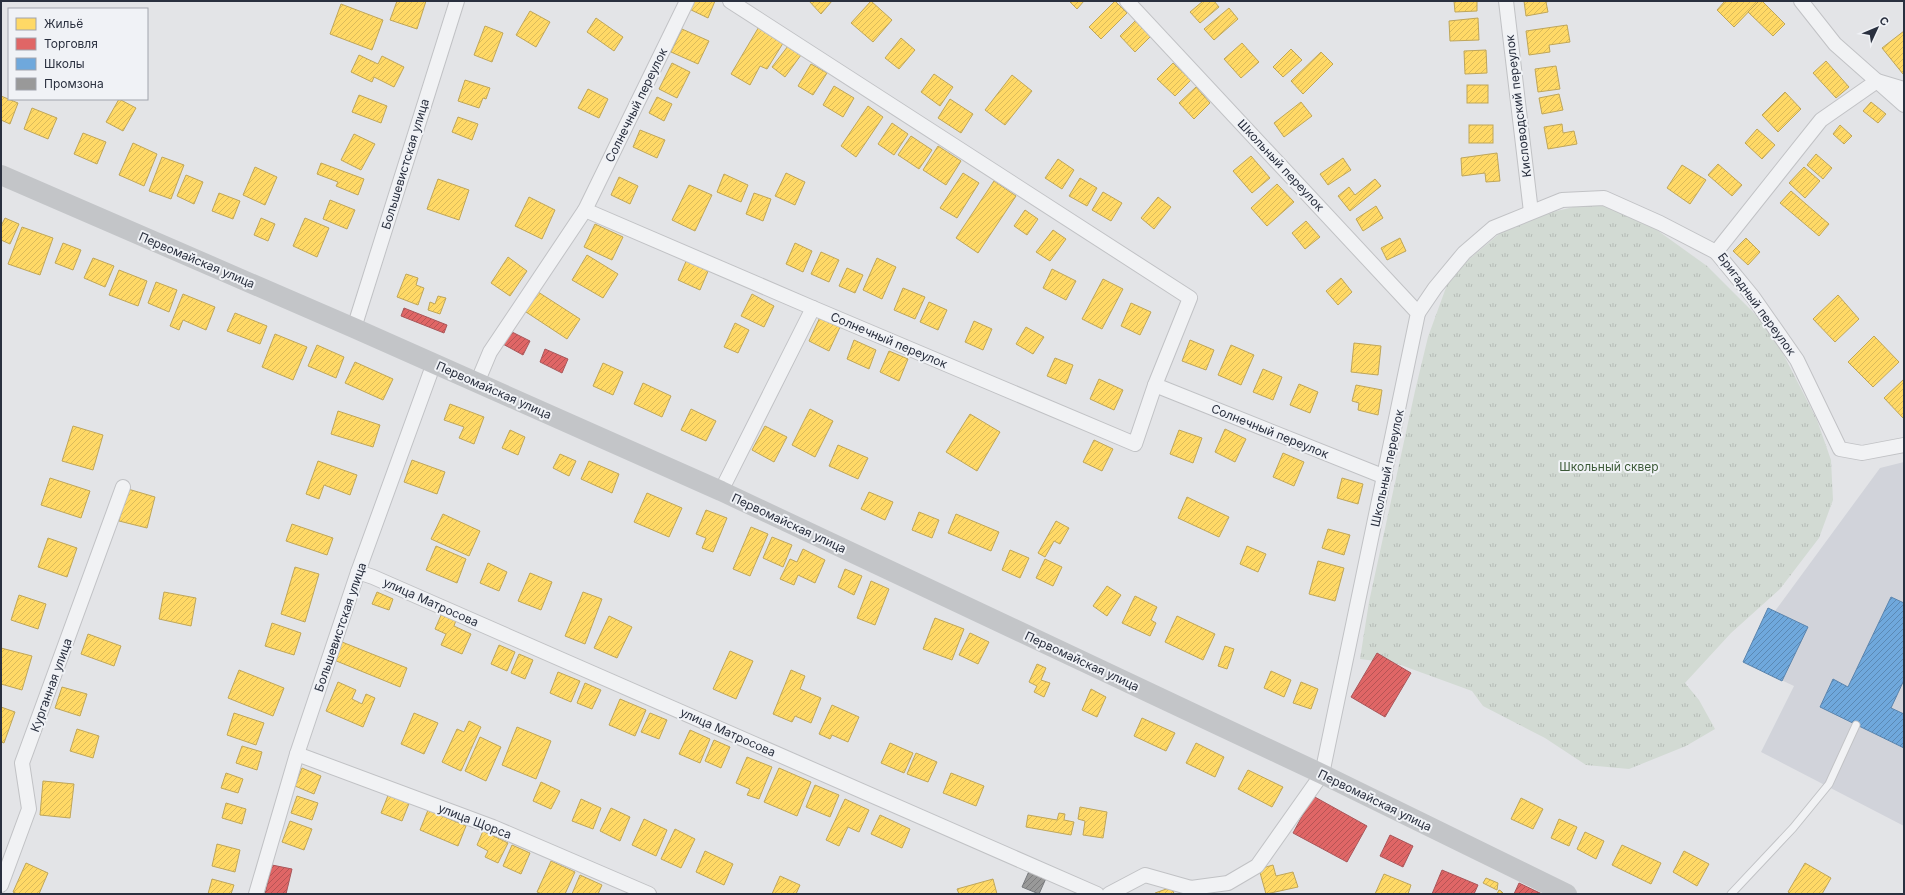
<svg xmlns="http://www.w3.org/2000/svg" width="1905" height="895" viewBox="0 0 1905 895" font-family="Inter,sans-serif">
<defs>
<pattern id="grass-tufts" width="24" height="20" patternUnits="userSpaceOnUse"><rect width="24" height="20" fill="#d2dad3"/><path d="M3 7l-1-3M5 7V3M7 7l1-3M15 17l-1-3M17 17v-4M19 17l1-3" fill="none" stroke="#b4bbb6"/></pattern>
<pattern id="homes-hatch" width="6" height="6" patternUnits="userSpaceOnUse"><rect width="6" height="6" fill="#ffd966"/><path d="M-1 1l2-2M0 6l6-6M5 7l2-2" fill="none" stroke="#dbbb5a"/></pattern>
<pattern id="shops-hatch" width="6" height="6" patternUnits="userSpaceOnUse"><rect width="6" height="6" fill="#e06666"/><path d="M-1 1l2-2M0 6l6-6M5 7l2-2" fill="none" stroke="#b65455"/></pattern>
<pattern id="schools-hatch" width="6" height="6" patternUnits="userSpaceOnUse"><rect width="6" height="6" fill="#6fa8dc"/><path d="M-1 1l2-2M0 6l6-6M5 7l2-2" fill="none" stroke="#5b89b4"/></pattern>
<pattern id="industry-hatch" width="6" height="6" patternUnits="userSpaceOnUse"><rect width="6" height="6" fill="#999"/><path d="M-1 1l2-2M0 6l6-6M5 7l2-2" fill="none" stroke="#7d7d7e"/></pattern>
</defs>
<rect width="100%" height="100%" fill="#e3e4e7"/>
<polygon fill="#d1d3da" points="1904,462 1904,826 1761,752 1794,686 1743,662 1768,608 1775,611 1880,468"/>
<polygon fill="url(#grass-tufts)" points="1608,205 1643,220 1707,266 1771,330 1817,420 1831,460 1833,500 1819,538 1780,589 1731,633 1685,683 1699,700 1715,729 1686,746 1629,769 1586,765 1545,738 1483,706 1472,691 1398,664 1360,659 1369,602 1415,391 1428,337 1448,282 1467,261 1499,234 1535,216 1578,206"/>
<g fill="url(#homes-hatch)" stroke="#bfa65a">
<polygon points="397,1 426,1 417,29 390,20"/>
<polygon points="690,1 715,1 708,18 687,8"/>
<polygon points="809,1 832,1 821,14"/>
<polygon points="871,1 892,20 873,42 851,23"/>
<polygon points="1069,1 1084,1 1077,9"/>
<polygon points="1115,1 1127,13 1101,39 1089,27"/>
<polygon points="1203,1 1214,1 1219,7 1200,23 1190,12"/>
<polygon points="1454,1 1477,1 1477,11 1455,12"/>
<polygon points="1524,1 1550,1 1546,2 1548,12 1526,16"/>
<polygon points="1725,1 1759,1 1734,27 1717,10"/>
<polygon points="1759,1 1762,1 1785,24 1773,36 1748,12"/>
<polygon points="341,4 383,20 372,50 330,34"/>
<polygon points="1229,8 1238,19 1214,40 1204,29"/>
<polygon points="530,11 550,22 536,47 516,35"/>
<polygon points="596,18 623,37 614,51 587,32"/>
<polygon points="1478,18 1479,40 1450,41 1449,21"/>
<polygon points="1136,20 1151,36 1135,52 1120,36"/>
<polygon points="760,25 785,40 767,69 760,66 750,85 731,74"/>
<polygon points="1567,25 1570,42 1549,45 1550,52 1529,55 1526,31"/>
<polygon points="485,26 503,33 492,62 474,55"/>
<polygon points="682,29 709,41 698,64 671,52"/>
<polygon points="1904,31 1904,73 1903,74 1882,48"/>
<polygon points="901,38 915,50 899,69 885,58"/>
<polygon points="1242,43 1259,62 1241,78 1224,59"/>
<polygon points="788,46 801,55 785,77 772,67"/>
<polygon points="1291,49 1302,60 1283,77 1273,67"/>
<polygon points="1486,50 1487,73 1465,74 1464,51"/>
<polygon points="1321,52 1333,64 1303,94 1291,81"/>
<polygon points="359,55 378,64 382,56 404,67 394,87 374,77 372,82 351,72"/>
<polygon points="1826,61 1849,87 1836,98 1813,73"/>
<polygon points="672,63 690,72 677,98 659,89"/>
<polygon points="1173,63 1191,80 1175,96 1157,79"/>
<polygon points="811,64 827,73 813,95 798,86"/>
<polygon points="1556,66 1560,89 1538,92 1535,69"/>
<polygon points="934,74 953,87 940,106 921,92"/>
<polygon points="1012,75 1032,91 1005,125 985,110"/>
<polygon points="465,80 490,88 486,99 483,98 479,108 458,101"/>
<rect x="1467" y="85" width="21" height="18"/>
<polygon points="834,86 854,98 843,117 823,105"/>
<polygon points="1196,87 1210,103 1194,119 1179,103"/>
<polygon points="588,89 608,99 599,118 578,108"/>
<polygon points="1785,92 1801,109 1778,132 1762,115"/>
<polygon points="1559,94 1563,110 1542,114 1539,98"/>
<polygon points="359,95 387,106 381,123 352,112"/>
<polygon points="1,96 18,103 10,124 1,120"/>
<polygon points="657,97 672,104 664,121 649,113"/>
<polygon points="119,99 136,108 123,131 106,122"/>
<polygon points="950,99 973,114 961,133 938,118"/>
<polygon points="1301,102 1312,116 1284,137 1274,123"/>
<polygon points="1871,102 1886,114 1878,123 1863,111"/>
<polygon points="868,106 883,117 856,157 841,146"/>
<polygon points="32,108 57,118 48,139 24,129"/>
<polygon points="458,117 478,124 472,140 452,132"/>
<polygon points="892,123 908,134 894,155 878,144"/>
<polygon points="1562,124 1563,133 1574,131 1577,144 1548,149 1544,127"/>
<rect x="1469" y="125" width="24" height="18"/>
<polygon points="1840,125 1852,136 1844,144 1833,134"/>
<polygon points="1757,129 1775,145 1762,159 1745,143"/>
<polygon points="640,130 665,140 657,158 633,147"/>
<polygon points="83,133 106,142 97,164 74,154"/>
<polygon points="354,134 375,144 361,170 341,160"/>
<polygon points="911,136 932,150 919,169 898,155"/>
<polygon points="133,143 157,154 144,186 119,175"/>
<polygon points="938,146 961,161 946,185 923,170"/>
<polygon points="1497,153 1500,181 1486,182 1485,173 1462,176 1461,158"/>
<polygon points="1816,154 1832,168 1823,179 1807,165"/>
<polygon points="1251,156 1270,178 1252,193 1233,171"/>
<polygon points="162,157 184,165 171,199 149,191"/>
<polygon points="1343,158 1351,170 1328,185 1320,174"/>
<polygon points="1058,159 1074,170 1062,189 1045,178"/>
<polygon points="321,163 364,179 358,195 336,186 338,182 317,174"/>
<polygon points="1718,164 1742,185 1732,196 1708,175"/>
<polygon points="1682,165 1706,180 1690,204 1667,188"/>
<polygon points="255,167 277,177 265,205 243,195"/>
<polygon points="1804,167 1820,181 1805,198 1789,183"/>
<polygon points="786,173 805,182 795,205 775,196"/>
<polygon points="963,173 979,183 957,218 940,208"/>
<polygon points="724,174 748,185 741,202 717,192"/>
<polygon points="186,175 203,182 194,204 177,196"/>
<polygon points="619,177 638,186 630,204 611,195"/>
<polygon points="1080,178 1097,188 1087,206 1069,196"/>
<polygon points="438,179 469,190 459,220 427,209"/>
<polygon points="1375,179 1381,186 1350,211 1338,196 1349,187 1355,195"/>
<polygon points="994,181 1016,196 978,253 956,238"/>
<polygon points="1277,184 1294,202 1267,226 1251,208"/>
<polygon points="689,185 712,195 695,231 672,220"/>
<polygon points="1791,191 1829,224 1819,236 1780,203"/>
<polygon points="1103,192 1122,203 1111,221 1092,210"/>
<polygon points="219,193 240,201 233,219 212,211"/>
<polygon points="754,193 771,199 763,221 746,214"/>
<polygon points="529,197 555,210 542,239 515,226"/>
<polygon points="1158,197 1171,207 1154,229 1141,218"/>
<polygon points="330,200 355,210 347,229 323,219"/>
<polygon points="1376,206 1383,218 1363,231 1356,219"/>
<polygon points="1025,210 1038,219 1027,235 1014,226"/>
<polygon points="5,218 19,224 10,244 1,240 1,226"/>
<polygon points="261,218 275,224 268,241 254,235"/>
<polygon points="305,218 329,228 317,257 293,246"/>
<polygon points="1306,221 1320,237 1305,249 1292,233"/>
<polygon points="595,224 623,237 612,260 584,247"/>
<polygon points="22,227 53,238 40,275 8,264"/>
<polygon points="1053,230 1066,239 1050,261 1036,252"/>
<polygon points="1400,238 1406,251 1387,260 1381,248"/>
<polygon points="1746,238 1760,252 1748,265 1733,251"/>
<polygon points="63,243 81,250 73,270 55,263"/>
<polygon points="795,243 812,251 803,272 786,264"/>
<polygon points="821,252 839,260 829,282 811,274"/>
<polygon points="587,255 618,274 603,298 572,280"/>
<polygon points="508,257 527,271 510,296 491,283"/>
<polygon points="93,258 114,266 105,287 84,278"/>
<polygon points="877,258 896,267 882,299 863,290"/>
<polygon points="687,259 709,269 700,290 678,280"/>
<polygon points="847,268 863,275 855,293 839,286"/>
<polygon points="1052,269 1076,281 1066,300 1043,288"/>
<polygon points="119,270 147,281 138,306 109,295"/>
<polygon points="406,274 418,278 416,285 424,288 418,305 397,297"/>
<polygon points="1341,278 1352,292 1338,305 1326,291"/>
<polygon points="1103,279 1123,289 1102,329 1082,319"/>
<polygon points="156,282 177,290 169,312 148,303"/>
<polygon points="903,288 925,297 915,319 894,310"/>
<polygon points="535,290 580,319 567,339 523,310"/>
<polygon points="183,294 215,307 206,330 183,320 179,330 170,326"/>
<polygon points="752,294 774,306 764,327 741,316"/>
<polygon points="1838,295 1859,319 1835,342 1813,319"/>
<polygon points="438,296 446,298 440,314 428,310 430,302 435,304"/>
<polygon points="929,302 947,310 938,330 920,322"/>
<polygon points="1131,303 1151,312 1140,335 1121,326"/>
<polygon points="235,313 267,326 260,344 227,331"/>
<polygon points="821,315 841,325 829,351 809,341"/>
<polygon points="974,321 992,329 983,350 965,342"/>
<polygon points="735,323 749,330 738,353 724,347"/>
<polygon points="1026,327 1044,337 1033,354 1016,344"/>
<polygon points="275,334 307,347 293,380 262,367"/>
<polygon points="1874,336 1899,362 1873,387 1848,362"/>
<polygon points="854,340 876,350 869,369 847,359"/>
<polygon points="1190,340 1214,350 1206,370 1182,361"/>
<polygon points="1354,343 1381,346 1378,375 1351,372"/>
<polygon points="317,345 344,357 336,378 308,366"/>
<polygon points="1231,345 1254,355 1241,385 1218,375"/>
<polygon points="889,351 908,359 899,381 880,372"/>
<polygon points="1055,358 1073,365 1066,384 1047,376"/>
<polygon points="355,362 393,379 383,400 345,383"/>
<polygon points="603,363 623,372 613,395 593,386"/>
<polygon points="1263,369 1282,377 1273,400 1253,392"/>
<polygon points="1099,379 1123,390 1114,410 1090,399"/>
<polygon points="1904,379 1904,419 1884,398"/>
<polygon points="643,383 671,396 662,417 634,404"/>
<polygon points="1299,384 1318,392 1310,413 1290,405"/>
<polygon points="1356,385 1382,390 1378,415 1358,410 1359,403 1352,401"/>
<polygon points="450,404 484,417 474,444 459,438 464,427 444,420"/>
<polygon points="691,409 716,421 706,441 681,430"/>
<polygon points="810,409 833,421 815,457 792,445"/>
<polygon points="338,411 380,425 373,447 331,434"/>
<polygon points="970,414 1000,432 977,471 946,452"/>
<polygon points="73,426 103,435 93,470 62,461"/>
<polygon points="765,426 787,437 774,462 752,450"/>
<polygon points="1225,429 1246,439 1235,462 1215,452"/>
<polygon points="510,430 525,437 518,455 502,448"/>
<polygon points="1179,430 1202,438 1193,463 1170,454"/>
<polygon points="1094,440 1113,449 1102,471 1083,462"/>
<polygon points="838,445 868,458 858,479 829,466"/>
<polygon points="1283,453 1304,462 1294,486 1273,477"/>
<polygon points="560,454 576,461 569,476 553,468"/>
<polygon points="412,460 445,472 437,494 404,482"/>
<polygon points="318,461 357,475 350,495 324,485 319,499 306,494"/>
<polygon points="589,461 619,474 612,493 581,479"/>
<polygon points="50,478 90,491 81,518 41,505"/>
<polygon points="1342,478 1363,484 1358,504 1337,498"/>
<polygon points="128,489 155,497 147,528 119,521"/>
<polygon points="869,492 893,502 885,520 861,509"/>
<polygon points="647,493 682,508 669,537 634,522"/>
<polygon points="1187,497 1229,517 1219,537 1178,518"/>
<polygon points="706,510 727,518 713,552 702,548 706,538 696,534"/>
<polygon points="919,512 939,520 932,538 912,530"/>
<polygon points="443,514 480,531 469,556 431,539"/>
<polygon points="956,514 999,532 991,551 948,533"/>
<polygon points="1056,521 1069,528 1060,544 1054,541 1045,557 1038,553"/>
<polygon points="292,524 333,538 327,555 286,541"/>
<polygon points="751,527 768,534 750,576 733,569"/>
<polygon points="1328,529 1350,535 1344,555 1322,548"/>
<polygon points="772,537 792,545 783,567 763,558"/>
<polygon points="48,538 77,548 67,577 38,567"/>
<polygon points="436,546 466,559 457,583 426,570"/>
<polygon points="1247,546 1266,554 1258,572 1240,564"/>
<polygon points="803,549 825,560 815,583 798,575 794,585 780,579 790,559 797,562"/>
<polygon points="1010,550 1029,558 1020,578 1002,570"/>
<polygon points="1045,559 1062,567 1053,586 1036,578"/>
<polygon points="1318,561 1344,568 1335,601 1309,594"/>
<polygon points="488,563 507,572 499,591 480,583"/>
<polygon points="295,567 319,574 305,622 281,614"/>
<polygon points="845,569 862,576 854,595 838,587"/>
<polygon points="530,573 552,582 541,610 518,601"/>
<polygon points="871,581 889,589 875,625 857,618"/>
<polygon points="1107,586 1121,595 1107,616 1093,606"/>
<polygon points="164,592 196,598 191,626 159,619"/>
<polygon points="377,592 393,599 389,610 372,604"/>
<polygon points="583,592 602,599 585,644 565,636"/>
<polygon points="19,595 46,604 38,629 11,620"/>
<polygon points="1135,596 1157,607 1151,620 1156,623 1150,636 1122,623"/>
<polygon points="442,613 456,620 454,626 471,634 462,654 441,645 446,634 435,629"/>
<polygon points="609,616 632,627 617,658 594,648"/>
<polygon points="1177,616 1215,634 1203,660 1165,642"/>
<polygon points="935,618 964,629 952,660 923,649"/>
<polygon points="272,623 301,633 294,655 265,646"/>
<polygon points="970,633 989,642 978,664 959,655"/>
<polygon points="88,634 121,646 114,666 81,654"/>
<polygon points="342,642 407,668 400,687 334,660"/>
<polygon points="499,645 515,652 507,671 491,664"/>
<polygon points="1225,646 1234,649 1227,669 1218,666"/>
<polygon points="1,648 32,656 22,690 1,684"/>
<polygon points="730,651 753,661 736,699 713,689"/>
<polygon points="519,654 533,660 525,679 511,673"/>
<polygon points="1037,664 1046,668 1041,680 1050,683 1044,697 1034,692 1037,686 1029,682"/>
<polygon points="239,670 284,688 273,716 228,698"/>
<polygon points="791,670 805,676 800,689 821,698 811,723 795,716 792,722 773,714"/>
<polygon points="1271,671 1291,680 1284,697 1264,688"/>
<polygon points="558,672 580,681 571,702 550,693"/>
<polygon points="338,682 356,690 352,699 362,704 366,694 375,698 363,727 326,711"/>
<polygon points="1301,682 1318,689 1311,709 1293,703"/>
<polygon points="585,683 601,690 592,709 577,703"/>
<polygon points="62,687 87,694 80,716 55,708"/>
<polygon points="1091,689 1106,697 1097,717 1082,710"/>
<polygon points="620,699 646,710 635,736 609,725"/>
<polygon points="832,705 859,717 848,742 832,735 830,739 819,734"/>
<polygon points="1,707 15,712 4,743 1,742"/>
<polygon points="234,713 264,723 256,745 227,735"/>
<polygon points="414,713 438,723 424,754 401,744"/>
<polygon points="650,713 667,720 659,739 641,732"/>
<polygon points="1142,718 1175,733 1166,751 1134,736"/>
<polygon points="469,721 481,727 461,771 442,762 457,729 464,732"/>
<polygon points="517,727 551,741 536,779 502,765"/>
<polygon points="77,729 99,736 93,758 70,751"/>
<polygon points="690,730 710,739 700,763 679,754"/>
<polygon points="480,737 501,747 486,781 465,771"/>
<polygon points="714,740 730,747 721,768 705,761"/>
<polygon points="890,743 913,753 904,773 881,763"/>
<polygon points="1196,743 1224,757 1215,777 1186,763"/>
<polygon points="242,746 262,752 257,770 236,763"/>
<polygon points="916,753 937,762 928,782 907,774"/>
<polygon points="747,757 772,767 759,799 747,795 750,789 736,783"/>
<polygon points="302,768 321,776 314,794 295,786"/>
<polygon points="779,768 811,782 797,816 764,802"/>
<polygon points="1248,770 1283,787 1272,807 1238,789"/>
<polygon points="226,773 243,779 238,793 221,788"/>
<polygon points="951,773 984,786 976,806 943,793"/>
<polygon points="43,781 74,784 70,818 40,815"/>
<polygon points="541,782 560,791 551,809 533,801"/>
<polygon points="815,785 839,795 830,817 806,807"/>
<polygon points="389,793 410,801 402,821 381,813"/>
<polygon points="297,796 318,803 312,820 291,813"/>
<polygon points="1521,798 1543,809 1533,829 1511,819"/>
<polygon points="581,799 601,808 593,829 572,821"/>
<polygon points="845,799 869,810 859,832 848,827 839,846 826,840"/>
<polygon points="226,803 246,809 242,824 222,818"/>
<polygon points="1080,807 1107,812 1103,838 1083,835 1085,821 1078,819"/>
<polygon points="611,808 630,817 620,841 600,831"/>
<polygon points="428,810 466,826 458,846 420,830"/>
<polygon points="1059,813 1065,814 1064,820 1074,822 1071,835 1026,827 1028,815 1057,820"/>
<polygon points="880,815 910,829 902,848 871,834"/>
<polygon points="644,819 667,830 656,856 632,845"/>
<polygon points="1559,819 1577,827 1569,846 1551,838"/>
<polygon points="290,821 312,829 304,850 282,842"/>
<polygon points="675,829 695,839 681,868 661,859"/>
<polygon points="483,831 508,843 498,863 485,857 488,851 477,845"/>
<polygon points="1585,832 1604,841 1596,859 1577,849"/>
<polygon points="217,844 240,850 235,872 212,866"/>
<polygon points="512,845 530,853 521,874 503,866"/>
<polygon points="1622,845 1661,863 1651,884 1612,865"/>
<polygon points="705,851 733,864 724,885 696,872"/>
<polygon points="1684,851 1709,864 1697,886 1673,872"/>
<polygon points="551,861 575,872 565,894 542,894 537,892"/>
<polygon points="26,863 48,873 39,894 17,894 13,892"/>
<polygon points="1805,863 1831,878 1822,894 1791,894 1788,892"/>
<polygon points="1273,865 1276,876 1293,872 1298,887 1266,894 1259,869"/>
<polygon points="1384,874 1411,885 1408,894 1375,894"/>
<polygon points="580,875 602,885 598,894 572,894"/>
<polygon points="780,876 800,885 796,894 772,894"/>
<polygon points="1486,878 1498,883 1497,890 1483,883"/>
<polygon points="212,879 234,885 231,894 208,894"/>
<polygon points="993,879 997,894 959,894 957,889"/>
<polygon points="1172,887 1174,894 1155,894 1155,893"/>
<polygon points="1499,890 1501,891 1504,894 1497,894"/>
</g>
<g fill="url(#shops-hatch)" stroke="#a9565a">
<polygon points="404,308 447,325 444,333 401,316"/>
<polygon points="508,330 530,341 523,355 501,343"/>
<polygon points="545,349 568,359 562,373 540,362"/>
<polygon points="1377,653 1411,673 1385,717 1351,697"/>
<polygon points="1313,796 1367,826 1347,862 1293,833"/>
<polygon points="1390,835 1413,846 1403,867 1380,856"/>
<polygon points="272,865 292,869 286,894 265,894"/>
<polygon points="1442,870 1478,885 1474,894 1432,894"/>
<polygon points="1519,883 1542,894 1514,894"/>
</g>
<g fill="url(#schools-hatch)" stroke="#5a84ad">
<polygon points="1891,597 1904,603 1904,680 1891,708 1904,714 1904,748 1820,707 1833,679 1848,687"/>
<polygon points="1768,608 1808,627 1782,681 1743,662"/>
</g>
<polygon fill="url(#industry-hatch)" stroke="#787a7e" points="1030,869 1047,876 1039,894 1022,887"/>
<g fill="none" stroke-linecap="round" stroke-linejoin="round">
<defs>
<polyline id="lane" points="1731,894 1793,828 1829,784 1856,725"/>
<g id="street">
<polyline points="730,1 1190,298 1155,385 1385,477"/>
<polyline points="1506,1 1531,212"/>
<polyline points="1801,1 1835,44 1904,105"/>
<polyline points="1904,89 1877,81 1821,120 1716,252 1753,297 1797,360 1840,449 1862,453 1904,445"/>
<polyline points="585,210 813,308 1135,444 1155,385"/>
<polyline points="1418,313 1435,288 1464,253 1493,228 1562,200 1604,198 1660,223 1716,252"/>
<polyline points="354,328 457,1"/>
<polyline points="477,383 490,352 585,210 687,1"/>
<polyline points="721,491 813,308"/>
<polyline points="358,572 373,577 1097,894"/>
<polyline points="297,754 493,827 649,894"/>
<polyline points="1,885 29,809 22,763 123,487"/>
<polyline points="256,894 297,754 358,572 434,363"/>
<polyline points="1109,894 1145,875 1191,888 1228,883 1257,866 1322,774 1418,313 1127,1"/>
</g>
</defs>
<use href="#lane" stroke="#c1c2c5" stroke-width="9"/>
<use href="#street" stroke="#c1c2c5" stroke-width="16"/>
<use href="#lane" stroke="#f1f2f4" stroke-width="7"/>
<use href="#street" stroke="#f1f2f4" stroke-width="14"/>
<polyline stroke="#c3c5c8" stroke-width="20" points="1,175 354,328 721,491 1322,774 1567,894"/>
</g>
<g text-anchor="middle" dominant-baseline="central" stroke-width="4" stroke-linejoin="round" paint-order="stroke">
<g font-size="12" fill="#2a303f" stroke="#f0f2f6">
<text transform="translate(636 105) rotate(-64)">Солнечный переулок</text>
<text transform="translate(1518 106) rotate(-97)">Кисловодский переулок</text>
<text transform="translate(405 164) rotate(-73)">Большевистская улица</text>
<text transform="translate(1281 165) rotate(47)">Школьный переулок</text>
<text transform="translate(197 260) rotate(23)">Первомайская улица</text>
<text transform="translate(1757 304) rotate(54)">Бригадный переулок</text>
<text transform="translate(889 340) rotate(23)">Солнечный переулок</text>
<text transform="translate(494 390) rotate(24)">Первомайская улица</text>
<text transform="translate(1270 431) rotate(22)">Солнечный переулок</text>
<text transform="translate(1387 468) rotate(-78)">Школьный переулок</text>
<text transform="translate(789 523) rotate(25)">Первомайская улица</text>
<text transform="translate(431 602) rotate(24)">улица Матросова</text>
<text transform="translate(340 627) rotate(-71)">Большевистская улица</text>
<text transform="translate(1082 661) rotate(25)">Первомайская улица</text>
<text transform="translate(51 685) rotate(-70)">Курганная улица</text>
<text transform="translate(728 732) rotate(24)">улица Матросова</text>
<text transform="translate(1375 800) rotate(26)">Первомайская улица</text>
<text transform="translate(475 821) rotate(21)">улица Щорса</text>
</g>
<g font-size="12" fill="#3c5a38" stroke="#f0f2f6">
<text x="1609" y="466">Школьный сквер</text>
</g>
</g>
<rect width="1905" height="895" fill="none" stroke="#2a303f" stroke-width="4"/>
<rect x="8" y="8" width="140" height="92" fill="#f0f2f6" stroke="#a1a4ad"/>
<rect x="16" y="18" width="20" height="12" fill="#ffd966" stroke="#a1a4ad"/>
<text x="44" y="28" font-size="12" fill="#2a303f">Жильё</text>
<rect x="16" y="38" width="20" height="12" fill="#e06666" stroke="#a1a4ad"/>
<text x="44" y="48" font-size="12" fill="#2a303f">Торговля</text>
<rect x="16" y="58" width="20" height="12" fill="#6fa8dc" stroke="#a1a4ad"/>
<text x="44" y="68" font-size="12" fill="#2a303f">Школы</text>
<rect x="16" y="78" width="20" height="12" fill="#999999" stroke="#a1a4ad"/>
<text x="44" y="88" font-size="12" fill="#2a303f">Промзона</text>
<g transform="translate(1877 28) rotate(46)" stroke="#f0f2f6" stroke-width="3" paint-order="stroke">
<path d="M0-3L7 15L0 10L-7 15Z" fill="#2a303f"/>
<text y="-6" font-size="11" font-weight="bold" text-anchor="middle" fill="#2a303f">С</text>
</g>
</svg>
